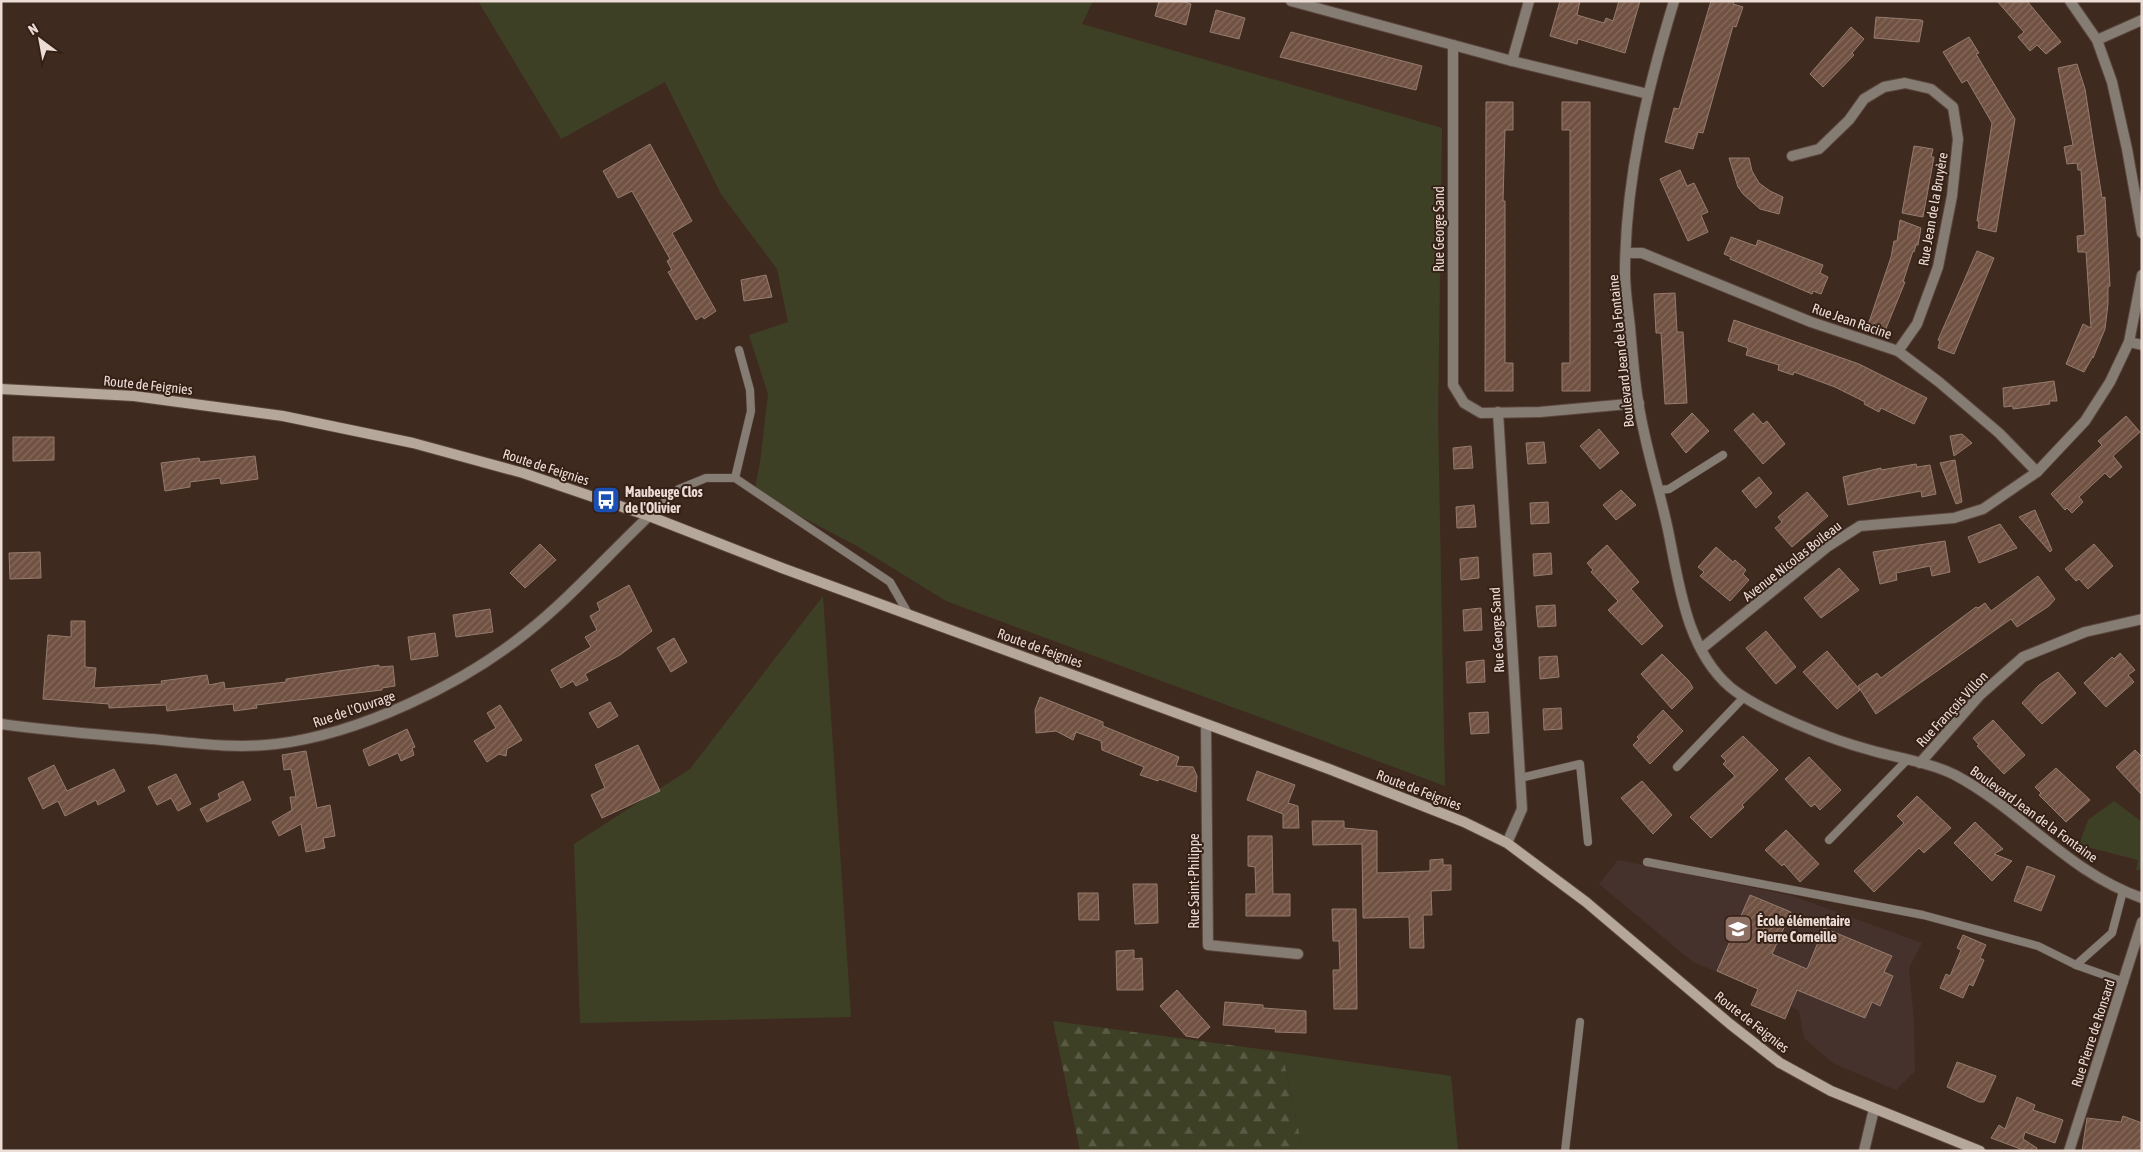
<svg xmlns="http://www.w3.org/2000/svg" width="2143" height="1152" viewBox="0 0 2143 1152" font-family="'Asap Condensed',sans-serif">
<defs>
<pattern id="forest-firs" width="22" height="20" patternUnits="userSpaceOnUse" patternTransform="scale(1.25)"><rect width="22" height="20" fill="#3e4026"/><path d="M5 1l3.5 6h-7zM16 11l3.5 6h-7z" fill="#5a5b45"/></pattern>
<pattern id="building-hatch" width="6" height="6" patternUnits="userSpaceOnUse" patternTransform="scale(1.25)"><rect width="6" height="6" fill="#715242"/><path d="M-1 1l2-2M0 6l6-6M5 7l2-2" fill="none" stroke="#856a5d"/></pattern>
</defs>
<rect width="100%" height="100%" fill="#3f2a1f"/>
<polygon fill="#45322c" points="1618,860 1793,896 1922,943 1909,968 1914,1021 1915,1071 1896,1090 1833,1063 1804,1038 1799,1011 1790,1006 1785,1019 1751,1005 1758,989 1693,962 1599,884"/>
<g fill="#3e4026">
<polygon points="478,1 1093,1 1082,24 1442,128 1438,418 1445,786 946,601 857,546 754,492 760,463 768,394 749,335 788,322 777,269 721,194 665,82 561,139"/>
<polygon points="823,596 851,1017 580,1023 574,844 690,769"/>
<polygon points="2114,801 2142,822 2142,870 2136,870 2138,860 2079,845 2088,820"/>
<polygon points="1282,1052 1451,1076 1458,1151 1303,1151"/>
</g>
<polygon fill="url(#forest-firs)" points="1053,1021 1282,1052 1303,1151 1080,1151"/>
<g fill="url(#building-hatch)" stroke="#957c6f">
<polygon points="1159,1 1182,1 1191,4 1186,25 1155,16"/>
<polygon points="1560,1 1580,1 1577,15 1604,23 1606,18 1613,21 1619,1 1640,1 1625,53 1578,39 1577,44 1550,36"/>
<polygon points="1711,1 1734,1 1733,4 1743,7 1736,27 1733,26 1703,133 1698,132 1693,149 1665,142 1674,108 1679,109"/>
<polygon points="1997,1 2027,1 2061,42 2046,54 2037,45 2030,51 2018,37 2024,32"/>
<polygon points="1216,10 1245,18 1239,39 1210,32"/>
<polygon points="1876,17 1921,20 1923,21 1919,42 1874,38"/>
<polygon points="1851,27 1864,39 1852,53 1854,55 1823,87 1810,74"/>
<polygon points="1291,32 1422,66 1416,90 1280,57"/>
<polygon points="1969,37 1979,53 1976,54 2015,119 1996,232 1978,228 1979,221 1977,221 1992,123 1967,80 1962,83 1943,52"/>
<polygon points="2077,64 2085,89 2102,198 2105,197 2110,286 2108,287 2108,304 2105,329 2093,358 2093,356 2084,372 2066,364 2083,324 2091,328 2086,252 2078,252 2077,236 2085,235 2081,170 2078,170 2077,163 2067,164 2064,147 2073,145 2058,68"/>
<polygon points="1486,102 1513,102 1513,130 1505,130 1503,201 1505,201 1505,363 1513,363 1513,391 1485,391"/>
<polygon points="1562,102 1590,102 1590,391 1562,391 1562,363 1570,363 1570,130 1562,130"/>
<polygon points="650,144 692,221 672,233 716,311 704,319 702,316 696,320 668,272 672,270 667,261 670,259 632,191 618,198 603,171"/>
<polygon points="1914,146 1933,149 1931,157 1934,157 1923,217 1902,213"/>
<polygon points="1729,158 1749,158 1752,171 1759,183 1770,191 1783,197 1779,214 1760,209 1743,194 1738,187"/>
<polygon points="1680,170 1687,186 1694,183 1708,212 1701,215 1708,232 1688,241 1660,179"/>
<polygon points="1900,220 1921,228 1918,245 1916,245 1914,252 1913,251 1903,282 1905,282 1885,331 1868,325 1891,257 1894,241 1897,241"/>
<polygon points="1731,237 1756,246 1758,240 1823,265 1820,273 1828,277 1821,294 1813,291 1812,294 1730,259 1731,257 1724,254"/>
<polygon points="1977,251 1994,258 1954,354 1938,348 1940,341 1938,340"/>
<polygon points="766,275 772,297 744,301 741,280"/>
<polygon points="1675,293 1677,332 1683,332 1687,403 1665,404 1661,333 1656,333 1654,294"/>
<polygon points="1734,320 1859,364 1927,398 1914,424 1881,408 1879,412 1864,404 1865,402 1835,387 1794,372 1793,375 1778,370 1779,365 1746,355 1748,348 1728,341"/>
<polygon points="2054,381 2057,401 2049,401 2050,404 2013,409 2013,406 2004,407 2003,388"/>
<polygon points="1692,413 1709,431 1686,453 1671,434"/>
<polygon points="1753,413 1763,424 1767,421 1785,444 1763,464 1734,430"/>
<polygon points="2126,416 2140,432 2113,456 2122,467 2110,478 2105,473 2079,497 2083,502 2072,513 2067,508 2065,510 2051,494 2097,450 2102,445 2098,441"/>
<polygon points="1599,429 1619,453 1600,469 1580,446"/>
<polygon points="1962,434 1972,443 1954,456 1950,436"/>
<polygon points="13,437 54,437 54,460 13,461"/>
<polygon points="1544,442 1546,463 1528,464 1526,443"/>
<polygon points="1471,446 1473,468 1454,469 1453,448"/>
<polygon points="255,456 258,479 221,484 220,478 190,482 190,487 165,491 161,463 199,458 200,462"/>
<polygon points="1955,460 1962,502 1956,504 1940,463"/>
<polygon points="1916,464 1917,467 1930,465 1936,494 1922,497 1921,491 1848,505 1843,477 1881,468 1881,470"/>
<polygon points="1759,477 1772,493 1756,508 1742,491"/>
<polygon points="1621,490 1636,505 1616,520 1603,505"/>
<polygon points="1807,492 1828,516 1792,547 1775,528 1782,522 1778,517"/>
<polygon points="1548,502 1549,523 1531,524 1530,503"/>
<polygon points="1474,505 1476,527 1457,528 1456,507"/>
<polygon points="2035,510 2052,550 2050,552 2019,517"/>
<polygon points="2000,524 2017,548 1979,563 1968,537"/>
<polygon points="1945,541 1950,572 1932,576 1930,566 1896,573 1897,580 1880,584 1873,552"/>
<polygon points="540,544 556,560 525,588 510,573"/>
<polygon points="2094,544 2113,566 2088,589 2079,579 2076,581 2065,569"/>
<polygon points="1607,545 1639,582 1631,589 1663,626 1642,645 1608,610 1618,601 1591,572 1593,570 1587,563"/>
<polygon points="1716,547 1733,562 1735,560 1746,570 1743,574 1749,580 1730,601 1700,576 1704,572 1698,567"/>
<polygon points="40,552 41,578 10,579 9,553"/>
<polygon points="1551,553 1552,574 1534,576 1533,554"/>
<polygon points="1478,557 1479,578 1461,580 1460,559"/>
<polygon points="1839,568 1859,590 1821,618 1804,598"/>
<polygon points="2038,576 2055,599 2049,606 2017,627 2011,619 1876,714 1858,686 1877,673 1881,678 1976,607 1978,608 1985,603 1991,611"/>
<polygon points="629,585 652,631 620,655 585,674 588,680 576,686 573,681 561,688 551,670 591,647 585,637 597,630 590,616 600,610 597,603"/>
<polygon points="1555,605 1556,626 1538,627 1536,606"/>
<polygon points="1481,608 1482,630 1464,631 1463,610"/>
<polygon points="490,609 493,632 456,637 453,615"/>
<polygon points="71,621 85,621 85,667 96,668 94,688 162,684 161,681 207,675 209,685 224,682 225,689 286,682 286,679 379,665 379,667 393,666 395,686 382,688 382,690 256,705 257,708 234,711 233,704 167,711 166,705 109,708 109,704 43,699 48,635 71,637"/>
<polygon points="1766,631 1796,667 1776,684 1746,648"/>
<polygon points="435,633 438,656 411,660 408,637"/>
<polygon points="674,638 687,662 671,672 657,648"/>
<polygon points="1827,651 1860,690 1837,709 1803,672"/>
<polygon points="2120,653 2135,670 2128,675 2134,682 2106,707 2084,683 2112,657 2114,659"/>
<polygon points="1662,654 1689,681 1693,688 1672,709 1641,674"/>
<polygon points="1557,656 1559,677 1540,679 1539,657"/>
<polygon points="1484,660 1485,682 1467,683 1466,662"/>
<polygon points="2058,672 2076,693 2042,724 2022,703 2039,685"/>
<polygon points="1040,697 1103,722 1103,726 1179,757 1176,766 1193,767 1197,776 1196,792 1159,779 1158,781 1140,775 1144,767 1102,750 1101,741 1076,732 1073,740 1056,731 1036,733 1035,710"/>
<polygon points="610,702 618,716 598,728 589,713"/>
<polygon points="500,705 522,740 507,749 506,756 499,754 487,762 474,741 496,728 487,713"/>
<polygon points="1561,708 1562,729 1544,730 1543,709"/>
<polygon points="1663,710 1683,731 1650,764 1633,745 1639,739 1637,737"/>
<polygon points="1488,712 1489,733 1471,734 1469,713"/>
<polygon points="1993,720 2025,755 2004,774 1977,746 1979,745 1973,738"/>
<polygon points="407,729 415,747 412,748 414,755 401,761 398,753 369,766 363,750"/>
<polygon points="1743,736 1778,770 1742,805 1744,807 1711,838 1690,817 1735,776 1723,764 1726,761 1721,756"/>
<polygon points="638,745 660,791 602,818 591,795 605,788 595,765"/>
<polygon points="2135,750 2142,757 2142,795 2116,767"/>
<polygon points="306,751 317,808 330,805 335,836 323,838 325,848 306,852 301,824 279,836 272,822 292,810 290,797 296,797 291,769 284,770 282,755"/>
<polygon points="1809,757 1841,790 1820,810 1815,804 1811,807 1785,779"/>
<polygon points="54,765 67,791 114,769 125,791 98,805 96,800 65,816 58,801 43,809 28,778"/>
<polygon points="2056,768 2090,800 2066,822 2039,795 2041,793 2035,787"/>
<polygon points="1257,771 1295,785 1288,803 1298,806 1299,828 1283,828 1283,814 1247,800"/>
<polygon points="176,774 191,804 178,811 171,798 157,805 148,787"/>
<polygon points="243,781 251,800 207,822 200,809 220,799 218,794"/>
<polygon points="1642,781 1672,815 1653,834 1621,798"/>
<polygon points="1917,796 1951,828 1924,853 1919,848 1874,892 1854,871 1904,823 1897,816"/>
<polygon points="1312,821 1344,821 1344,828 1377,831 1377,873 1430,871 1430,860 1443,859 1443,865 1451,865 1451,890 1431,891 1432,915 1423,915 1424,948 1410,948 1409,917 1363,918 1362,844 1313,845"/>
<polygon points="1975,822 2003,849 1994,854 2012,861 1992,881 1954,843"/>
<polygon points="1786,830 1819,864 1800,882 1784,864 1782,866 1765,850"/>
<polygon points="1248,836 1272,836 1273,894 1290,894 1290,916 1246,916 1246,894 1256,894 1255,867 1248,866"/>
<polygon points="2027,866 2055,876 2041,911 2014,901"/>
<polygon points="1133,884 1157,884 1158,923 1135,924"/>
<polygon points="1078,893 1098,893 1099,920 1079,920"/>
<polygon points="1750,895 1791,912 1772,954 1807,969 1824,928 1892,956 1884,972 1893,976 1880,1006 1872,1002 1865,1018 1797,990 1785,1019 1751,1005 1758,989 1717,971"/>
<polygon points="1332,909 1356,909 1357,1009 1334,1009 1333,970 1340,970 1339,941 1333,941"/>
<polygon points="1963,935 1986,945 1980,958 1984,960 1973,986 1969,984 1963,998 1940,988 1946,974 1950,976 1961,950 1957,948"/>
<polygon points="1134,950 1134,959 1142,958 1143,990 1117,990 1116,951"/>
<polygon points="1177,990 1210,1027 1198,1038 1186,1036 1160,1006"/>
<polygon points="1225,1002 1263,1005 1263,1008 1306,1011 1306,1033 1275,1032 1276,1029 1223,1025"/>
<polygon points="1957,1062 1996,1076 1984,1102 1979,1102 1947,1087"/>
<polygon points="2017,1097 2035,1105 2033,1110 2063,1120 2055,1143 2025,1132 2023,1139 2037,1148 2036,1151 2026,1151 1991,1138 1999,1125 2005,1129"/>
<polygon points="2123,1116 2142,1123 2142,1151 2082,1151 2087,1118 2121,1122"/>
</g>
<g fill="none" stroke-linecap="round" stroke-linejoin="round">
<defs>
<g id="lane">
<polyline points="735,478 751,411 750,390 739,350"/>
<polyline points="1659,490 1669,489 1723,455"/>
<polyline points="649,516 679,489 706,478 735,478 890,582 909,615"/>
<polyline points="1677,767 1744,697"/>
<polyline points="1520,778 1580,764 1588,842"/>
<polyline points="1829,840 1907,760"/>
<polyline points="1647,862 1923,915 2038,946 2076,965"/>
<polyline points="2123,891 2112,933 2076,965 2124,982"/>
<polyline points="1565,1151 1580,1022"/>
</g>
<g id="street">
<polyline points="1291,1 1512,61 1648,94"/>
<path d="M1674 1C1647 90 1625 180 1625 274 1625 291 1628 309 1630 327 1633 362 1636 398 1644 432 1651 465 1661 497 1668 530 1679 583 1686 649 1730 687 1759 711 1832 740 1870 750 1897 758 1929 762 1955 775 2021 810 2069 873 2142 898"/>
<polyline points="2070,1 2097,40 2112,82 2127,149 2142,233"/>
<polyline points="2097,40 2142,20"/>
<polyline points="1453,45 1453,385 1464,403 1481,413 1540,412 1639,403"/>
<polyline points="1512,61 1529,1"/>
<polyline points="1792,156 1819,149 1849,120 1864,99 1884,87 1905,83 1931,89 1953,107 1958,139 1952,196 1938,267 1917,324 1898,351"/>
<polyline points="1626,253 1642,253 1811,322 1898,351 1939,382 1999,433 2037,472"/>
<polyline points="2129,342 2142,345"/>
<polyline points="1498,412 1522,809 1507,843"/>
<polyline points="1701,649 1827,547 1860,526 1954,518 1983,509 2037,472 2085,421 2110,382 2129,342 2142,275"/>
<path d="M1 724C51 731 102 735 152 739 193 743 235 749 276 744 359 734 461 685 526 633 570 598 608 555 649 516"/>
<polyline points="1206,725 1208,945 1298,954"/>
<polyline points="1920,763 1980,695 2023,657 2085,632 2142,619"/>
<polyline points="1864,1151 1874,1109"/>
<polyline points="2069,1151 2142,922"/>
</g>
<polyline id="secondary" points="1,389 134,396 283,416 413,443 523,473 649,516 782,568 1329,769 1464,822 1507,843 1586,902 1730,1024 1780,1063 1831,1091 1980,1151"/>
</defs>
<use href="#lane" stroke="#5b463c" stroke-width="9"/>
<use href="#street" stroke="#5b463c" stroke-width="12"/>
<use href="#secondary" stroke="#5b463c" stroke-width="12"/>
<use href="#lane" stroke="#857c74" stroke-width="8"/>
<use href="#street" stroke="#857c74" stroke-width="10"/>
<use href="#secondary" stroke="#b5a79a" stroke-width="10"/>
</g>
<defs>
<symbol id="bus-square" viewBox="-11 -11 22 22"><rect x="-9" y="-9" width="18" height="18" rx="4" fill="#1a4fb4" stroke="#352016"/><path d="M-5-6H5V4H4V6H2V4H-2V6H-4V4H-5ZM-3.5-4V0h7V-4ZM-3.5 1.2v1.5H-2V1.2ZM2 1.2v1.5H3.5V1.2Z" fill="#fff"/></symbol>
<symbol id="school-square" viewBox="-11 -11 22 22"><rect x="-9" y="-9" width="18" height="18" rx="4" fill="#8d6e63" stroke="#352016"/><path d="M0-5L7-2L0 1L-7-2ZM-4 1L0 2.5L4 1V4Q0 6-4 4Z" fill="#fff"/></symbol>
</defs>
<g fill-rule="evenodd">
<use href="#bus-square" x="590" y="484" width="32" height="32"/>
<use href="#school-square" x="1722" y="913" width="32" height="32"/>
</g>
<g text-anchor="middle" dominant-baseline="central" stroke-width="4" stroke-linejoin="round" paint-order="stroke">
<g font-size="14" fill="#ebdcd6" stroke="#352016">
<text transform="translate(1933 209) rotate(-80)">Rue Jean de la Bruyère</text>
<text transform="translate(1439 229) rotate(-90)">Rue George Sand</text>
<text transform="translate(1852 321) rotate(19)">Rue Jean Racine</text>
<text transform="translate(1621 351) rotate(-96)">Boulevard Jean de la Fontaine</text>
<text transform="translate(148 385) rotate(6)">Route de Feignies</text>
<text transform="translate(546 467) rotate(18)">Route de Feignies</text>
<text transform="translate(1792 561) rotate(-38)">Avenue Nicolas Boileau</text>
<text transform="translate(1497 630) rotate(-93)">Rue George Sand</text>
<text transform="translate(1040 648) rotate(20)">Route de Feignies</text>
<text transform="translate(354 709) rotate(-19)">Rue de l'Ouvrage</text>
<text transform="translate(1952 709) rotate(-47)">Rue François Villon</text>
<text transform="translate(1419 790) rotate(21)">Route de Feignies</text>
<text transform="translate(2034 814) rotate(36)">Boulevard Jean de la Fontaine</text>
<text transform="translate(1194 881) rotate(-90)">Rue Saint-Philippe</text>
<text transform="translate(1752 1022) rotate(38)">Route de Feignies</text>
<text transform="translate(2093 1033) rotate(-72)">Rue Pierre de Ronsard</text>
</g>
<g font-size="14" font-weight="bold" fill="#ebdcd6" stroke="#352016" text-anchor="start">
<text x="625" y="492">Maubeuge Clos<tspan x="625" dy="16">de l'Olivier</tspan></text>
<text x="1757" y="921">École élémentaire<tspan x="1757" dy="16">Pierre Corneille</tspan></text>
</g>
</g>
<rect width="2143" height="1152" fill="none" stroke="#ebdcd6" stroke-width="5"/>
<g transform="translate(40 40) rotate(328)" stroke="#352016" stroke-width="4" paint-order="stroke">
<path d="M0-4L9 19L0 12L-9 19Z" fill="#ebdcd6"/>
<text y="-8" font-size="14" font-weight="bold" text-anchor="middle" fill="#ebdcd6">N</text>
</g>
</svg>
